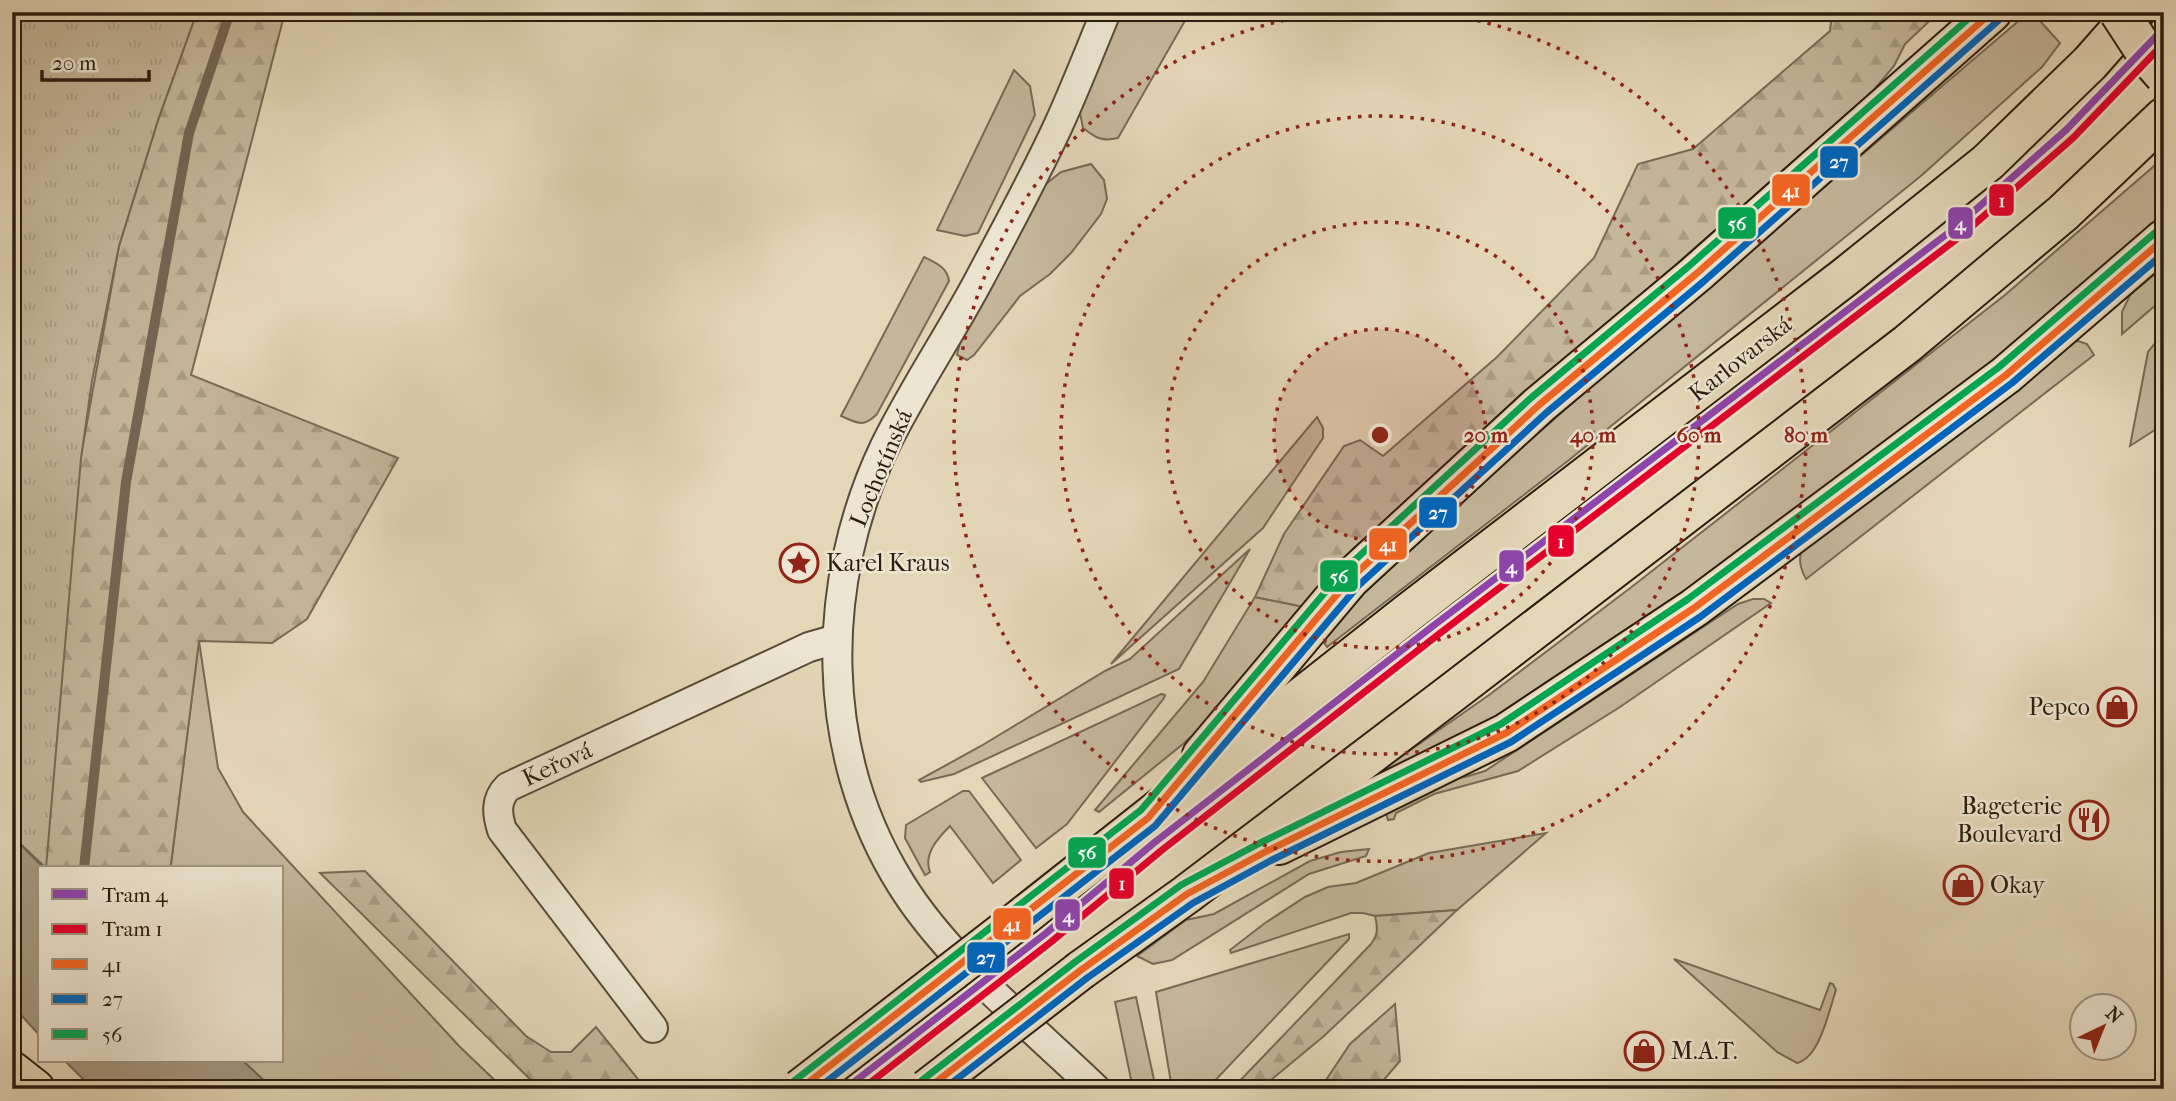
<svg xmlns="http://www.w3.org/2000/svg" width="2176" height="1101" viewBox="0 0 2176 1101" font-family="'IM FELL French Canon',serif">
<defs>
<pattern id="forest-firs" width="22" height="20" patternUnits="userSpaceOnUse" patternTransform="scale(1.75)"><rect width="22" height="20" fill="#c5b79b"/><path d="M5 1l3.5 6h-7zM16 11l3.5 6h-7z" fill="#a99d84"/></pattern>
<pattern id="park-tufts" width="24" height="20" patternUnits="userSpaceOnUse" patternTransform="scale(1.75)"><rect width="24" height="20" fill="#c5b79b"/><path d="M3 7l-1-3M5 7V3M7 7l1-3M15 17l-1-3M17 17v-4M19 17l1-3" fill="none" stroke="#a99d84"/></pattern>
</defs>
<rect width="100%" height="100%" fill="#e4d7b8"/>
<filter id="stains"><feTurbulence type="fractalNoise" baseFrequency=".00286" numOctaves="4"/><feColorMatrix values="0 0 0 0 .2 0 0 0 0 .09 0 0 0 0 .02 0 0 0 .5 -.17"/></filter>
<radialGradient id="worn" r=".72"><stop offset=".6" stop-color="#630" stop-opacity="0"/><stop offset="1" stop-color="#630" stop-opacity=".3"/></radialGradient>
<g fill="#c5b79b" stroke="#786a56" stroke-width="2">
<path d="M1117 12H1190L1118 138C1102 142 1096 138 1083 128L1079 108Z"/>
<polygon points="2029,12 2032,12 2060,43 2042,67 1922,175 1569,460 1327,647 1322,639 1370,584 1421,536 1626,356"/>
<polygon points="1014,70 1030,86 1035,115 978,233 965,236 937,230"/>
<polygon points="2161,160 2164,164 2164,222 2069,305 1788,523 1510,708 1349,800 1346,795 1489,695 1629,589 2005,295"/>
<polygon points="1091,164 1104,180 1107,199 1101,214 1071,253 1050,274 1020,296 974,355 967,360 957,355 960,342 1046,184 1061,172"/>
<path d="M924 257C936 263 947 267 949 281L877 414C863 428 858 423 841 416Z"/>
<polygon points="2164,266 2164,298 2122,334 2122,312 2130,295"/>
<polygon points="2164,332 2164,424 2130,446 2148,352"/>
<path d="M2078 341 2087 344 2094 355 1806 579C1799 566 1798 557 1804 544L2069 343Z"/>
<polygon points="1317,417 1323,428 1323,438 1263,528 1111,664"/>
<polygon points="1250,549 1179,669 954,774 921,782 919,780 981,746 1105,671 1130,659"/>
<polygon points="1255,597 1304,607 1219,711 1183,744 1099,812 1095,810 1203,682"/>
<polygon points="1753,599 1764,599 1771,603 1620,707 1518,771 1434,794 1396,813 1394,819 1388,820 1385,810 1443,780 1465,777 1485,771 1738,604"/>
<polygon points="199,641 218,768 243,812 460,1047 504,1089 273,1089 243,1061 282,1061 282,868 169,868 171,864"/>
<polygon points="1161,694 1165,695 1164,698 1067,824 1036,848 982,778"/>
<path d="M963 791H969L1021 860 993 883 950 826C938 838 923 854 930 872L925 875 905 838 906 825Z"/>
<polygon points="1546,833 1457,910 1375,916 1363,913 1351,913 1231,953 1230,950 1265,923 1305,897 1328,887 1356,883 1429,853"/>
<polygon points="1369,849 1366,856 1309,874 1172,960 1153,964 1137,956 1186,920 1214,914 1310,861 1341,852"/>
<polygon points="1349,934 1349,939 1207,1089 1172,1089 1156,992"/>
<path d="M1674 959 1820 1010 1830 983 1833 984 1836 990C1829 1010 1820 1058 1797 1063L1777 1052Z"/>
<polygon points="1136,997 1156,1089 1138,1089 1132,1084 1115,1002"/>
</g>
<g fill="url(#forest-firs)" stroke="#786a56" stroke-width="2">
<polygon points="197,12 285,12 191,375 398,458 307,619 272,643 199,641 171,864 169,868 44,868 12,836 119,246 158,120"/>
<polygon points="1832,12 1939,12 1905,44 1894,66 1873,91 1353,549 1304,607 1255,597 1284,534 1344,446 1360,440 1383,456 1497,357 1594,258 1638,164 1693,149 1830,31"/>
<polygon points="365,871 526,1036 551,1052 571,1052 596,1027 646,1089 540,1089 320,873"/>
<path d="M1457 910 1324 1036 1260 1089H1232L1371 944C1378 935 1378 928 1375 916Z"/>
<polygon points="1395,1004 1400,1061 1376,1089 1320,1089 1350,1044"/>
</g>
<polygon fill="url(#park-tufts)" stroke="#786a56" stroke-width="2" points="12,12 197,12 158,120 119,246 92,381 81,458 46,868 12,836"/>
<g fill="#a5977f" stroke="#746653" stroke-width="2">
<polygon points="12,836 44,868 40,868 40,1036 12,1005"/>
<polygon points="65,1061 243,1061 273,1089 93,1089"/>
</g>
<g fill="none" stroke-linecap="round" stroke-linejoin="round">
<polyline stroke="#746653" stroke-width="10" points="84,868 126,482 189,133 230,12"/>
<defs>
<g id="street">
<path d="M653 1028 502 830C497 814 495 800 508 787L809 647 837 639"/>
<path d="M1096 1089C1032 1027 948 960 901 884 819 753 819 584 885 446 913 389 949 336 979 280 1006 229 1034 178 1058 126 1075 89 1090 50 1106 12"/>
</g>
<g id="primary">
<polyline points="1202,755 1350,579 1539,405 1696,274 1992,12"/>
<polyline points="1279,845 1506,733 1694,608 2006,375 2164,239"/>
<polyline points="1025,915 1408,613 1845,277 1988,162 2090,63 2135,12"/>
<polyline points="1081,970 1187,894 1453,692 1907,344 2063,213 2164,117"/>
<polyline points="12,1071 35,1089"/>
</g>
</defs>
<use href="#street" stroke="#594b3a" stroke-width="32"/>
<use href="#primary" stroke="#2b1c10" stroke-width="42"/>
<use href="#street" stroke="#ede5d1" stroke-width="28"/>
<use href="#primary" stroke="#e4d7b8" stroke-width="38"/>
<defs>
<g id="primary-bridge">
<polyline points="2119,12 2149,58 2164,75"/>
<polyline points="800,1089 1025,915"/>
<polyline points="927,1089 1081,970"/>
</g>
</defs>
<use href="#primary-bridge" stroke="#2b1c10" stroke-width="42" stroke-linecap="butt"/>
<use href="#primary-bridge" stroke="#e4d7b8" stroke-width="38"/>
<defs>
<g id="bus-1">
<polyline points="800,1089 1148,818 1350,579 1539,405 1696,274 1992,12"/>
<polyline points="927,1089 1081,970 1187,894 1265,852 1506,733 1694,608 2006,375 2164,239"/>
</g>
<g id="bus-2">
<polyline points="817,1089 1155,826 1358,586 1546,413 1703,282 1999,20"/>
<polyline points="944,1089 1087,978 1193,903 1270,861 1511,742 1700,617 2012,383 2164,253"/>
</g>
<g id="bus-3">
<polyline points="794,1081 1141,810 1343,571 1532,397 1689,266 1976,12"/>
<polyline points="921,1081 1075,962 1181,885 1260,843 1501,724 1688,599 1999,367 2157,231"/>
</g>
</defs>
<use href="#bus-1" stroke="#ede5d1" stroke-width="12"/>
<use href="#bus-2" stroke="#ede5d1" stroke-width="12"/>
<use href="#bus-3" stroke="#ede5d1" stroke-width="12"/>
<use href="#bus-1" stroke="#f26522" stroke-width="7"/>
<use href="#bus-2" stroke="#0065bd" stroke-width="7"/>
<use href="#bus-3" stroke="#00a651" stroke-width="7"/>
<defs>
<polyline id="tram-1" points="845,1089 1045,934 1155,842 1433,626 1956,227 2066,130 2164,28"/>
<polyline id="tram-2" points="862,1089 1051,942 1162,850 1439,634 1962,235 2073,138 2164,43"/>
</defs>
<use href="#tram-1" stroke="#ede5d1" stroke-width="12"/>
<use href="#tram-2" stroke="#ede5d1" stroke-width="12"/>
<use href="#tram-1" stroke="#8e44ad" stroke-width="7"/>
<use href="#tram-2" stroke="#e4002b" stroke-width="7"/>
</g>
<circle cx="1380" cy="435" r="106" fill="#8f2418" fill-opacity=".12"/>
<g fill="none" stroke="#8f2418" stroke-width="3.5" stroke-dasharray="3.5 7">
<circle cx="1380" cy="435" r="106"/>
<circle cx="1380" cy="435" r="213"/>
<circle cx="1380" cy="435" r="319"/>
<path d="M1436 13A426 426 0 1 1 1324 13"/>
</g>
<defs>
<symbol id="sight-ring" viewBox="-11 -11 22 22"><circle r="9.5" fill="#ede5d1" stroke="#8f2418" stroke-width="1.5"/><path d="M0-6L1.8-2.2L6-1.7L2.9 1.2L3.7 5.4L0 3.3L-3.7 5.4L-2.9 1.2L-6-1.7L-1.8-2.2Z" fill="#8f2418"/></symbol>
<symbol id="shop-ring" viewBox="-11 -11 22 22"><circle r="9.5" fill="#ede5d1" stroke="#8f2418" stroke-width="1.5"/><path d="M-5-2.5h2.3a2.7 3.5 0 0 1 5.4 0H5L5.5 6h-11ZM-1.5-2.5h3a1.5 2.3 0 0 0-3 0Z" fill="#8f2418"/></symbol>
<symbol id="restaurant-ring" viewBox="-11 -11 22 22"><circle r="9.5" fill="#ede5d1" stroke="#8f2418" stroke-width="1.5"/><path d="M-5-6h1v4h1v-4h1v4h1v-4h1v5L-1.5 .5V6h-2V.5L-5-1ZM5-6V6H3V1.5H1.5Q1.5-4 5-6Z" fill="#8f2418"/></symbol>
</defs>
<g fill-rule="evenodd">
<use href="#sight-ring" x="777" y="541" width="44" height="44"/>
<use href="#shop-ring" x="2095" y="685" width="44" height="44"/>
<use href="#restaurant-ring" x="2067" y="798" width="44" height="44"/>
<use href="#shop-ring" x="1941" y="863" width="44" height="44"/>
<use href="#shop-ring" x="1622" y="1029" width="44" height="44"/>
</g>
<g text-anchor="middle" dominant-baseline="central" stroke-width="5" stroke-linejoin="round" paint-order="stroke">
<g font-size="24" fill="#2b1c10" stroke="#ede5d1">
<text transform="translate(1740 359) rotate(-38)">Karlovarská</text>
<text transform="translate(881 468) rotate(-67)">Lochotínská</text>
<text transform="translate(557 764) rotate(-25)">Keřová</text>
</g>
<g font-size="24" fill="#2b1c10" stroke="#ede5d1" text-anchor="start">
<text x="826" y="563">Karel Kraus</text>
<text x="2090" y="707" text-anchor="end">Pepco</text>
<text x="2062" y="806" text-anchor="end">Bageterie<tspan x="2062" dy="28">Boulevard</tspan></text>
<text x="1990" y="885">Okay</text>
<text x="1671" y="1051">M.A.T.</text>
</g>
</g>
<circle cx="1380" cy="435" r="10" fill="#8f2418" stroke="#ede5d1" stroke-width="3.5"/>
<g font-size="21" text-anchor="middle" font-weight="bold" fill="#8f2418" stroke="#ede5d1" stroke-width="5" stroke-linejoin="round" paint-order="stroke">
<text x="1486" y="442">20 m</text>
<text x="1593" y="442">40 m</text>
<text x="1699" y="442">60 m</text>
<text x="1806" y="442">80 m</text>
</g>
<g stroke="#ede5d1" stroke-width="2.5">
<rect x="1819" y="145" width="40" height="34" rx="7" fill="#0065bd"/>
<rect x="1771" y="173" width="40" height="34" rx="7" fill="#f26522"/>
<rect x="1988" y="183" width="27" height="34" rx="7" fill="#e4002b"/>
<rect x="1947" y="206" width="27" height="34" rx="7" fill="#8e44ad"/>
<rect x="1717" y="206" width="40" height="34" rx="7" fill="#00a651"/>
<rect x="1418" y="496" width="40" height="33" rx="7" fill="#0065bd"/>
<rect x="1547" y="524" width="28" height="34" rx="7" fill="#e4002b"/>
<rect x="1368" y="527" width="40" height="34" rx="7" fill="#f26522"/>
<rect x="1498" y="549" width="27" height="34" rx="7" fill="#8e44ad"/>
<rect x="1319" y="559" width="40" height="34" rx="7" fill="#00a651"/>
<rect x="1067" y="836" width="40" height="33" rx="7" fill="#00a651"/>
<rect x="1108" y="867" width="27" height="33" rx="7" fill="#e4002b"/>
<rect x="1054" y="898" width="27" height="34" rx="7" fill="#8e44ad"/>
<rect x="992" y="907" width="40" height="34" rx="7" fill="#f26522"/>
<rect x="966" y="941" width="40" height="33" rx="7" fill="#0065bd"/>
</g>
<g font-size="19" text-anchor="middle" font-weight="bold" fill="#fff">
<text x="1839" y="168">27</text>
<text x="1791" y="197">41</text>
<text x="2002" y="207">1</text>
<text x="1960" y="230">4</text>
<text x="1737" y="230">56</text>
<text x="1438" y="519">27</text>
<text x="1561" y="548">1</text>
<text x="1388" y="551">41</text>
<text x="1511" y="573">4</text>
<text x="1339" y="583">56</text>
<text x="1087" y="859">56</text>
<text x="1122" y="890">1</text>
<text x="1068" y="922">4</text>
<text x="1012" y="931">41</text>
<text x="986" y="964">27</text>
</g>
<rect width="2176" height="1101" fill="none" stroke="#e4d7b8" stroke-width="42"/>
<rect x="14" y="14" width="2148" height="1073" fill="none" stroke="#2b1c10" stroke-width="3.5"/>
<rect x="21" y="21" width="2134" height="1059" fill="none" stroke="#2b1c10" stroke-width="2"/>
<rect x="38" y="866" width="245" height="196" fill="#ede5d1" stroke="#9f9584" stroke-width="2"/>
<rect x="52" y="889" width="35" height="10" fill="#8e44ad" stroke="#9f9584" stroke-width="2"/>
<text x="102" y="902" font-size="21" fill="#2b1c10">Tram 4</text>
<rect x="52" y="924" width="35" height="10" fill="#e4002b" stroke="#9f9584" stroke-width="2"/>
<text x="102" y="936" font-size="21" fill="#2b1c10">Tram 1</text>
<rect x="52" y="959" width="35" height="10" fill="#f26522" stroke="#9f9584" stroke-width="2"/>
<text x="102" y="972" font-size="21" fill="#2b1c10">41</text>
<rect x="52" y="994" width="35" height="10" fill="#0065bd" stroke="#9f9584" stroke-width="2"/>
<text x="102" y="1006" font-size="21" fill="#2b1c10">27</text>
<rect x="52" y="1029" width="35" height="10" fill="#00a651" stroke="#9f9584" stroke-width="2"/>
<text x="102" y="1042" font-size="21" fill="#2b1c10">56</text>
<g transform="translate(2103 1027) rotate(43)"><circle r="33" fill="#ede5d1" stroke="#9f9584" stroke-width="2"/>
<path d="M0-5L12 26L0 18L-12 26Z" fill="#8f2418"/>
<text y="-10" font-size="19" font-weight="bold" text-anchor="middle" fill="#2b1c10">N</text>
</g>
<path d="M42 70v10h107v-10" fill="none" stroke="#2b1c10" stroke-width="3.5"/>
<text x="52" y="70" font-size="21" fill="#2b1c10" stroke="#ede5d1" stroke-width="5" paint-order="stroke">20 m</text>
<rect width="100%" height="100%" filter="url(#stains)"/>
<rect width="100%" height="100%" fill="url(#worn)"/>
</svg>
